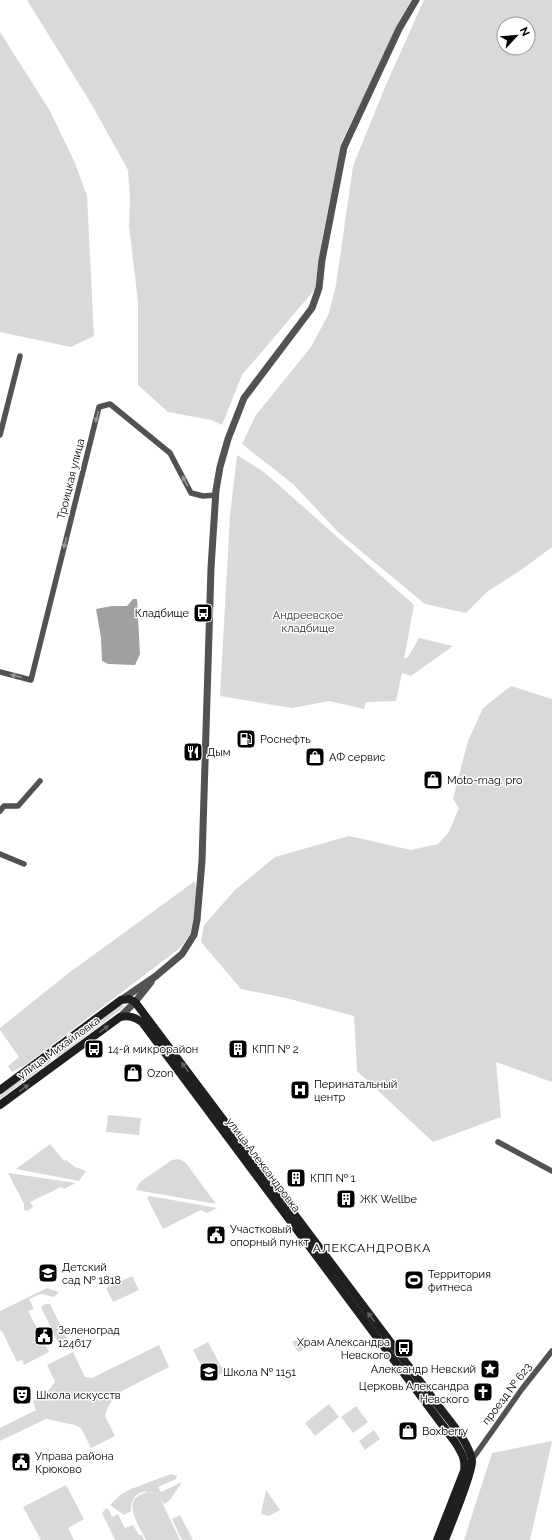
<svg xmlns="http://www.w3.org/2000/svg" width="552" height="1540" viewBox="0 0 552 1540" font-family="Raleway,sans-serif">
<rect width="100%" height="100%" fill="#fff"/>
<g fill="#d9d9d9" fill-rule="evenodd">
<polygon points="27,0 411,0 342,141 322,238 316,288 242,375 222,425 211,420 168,412 138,385 138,302 129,225 130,200 128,170 92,105"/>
<path d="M424 0H552V547L521 570 487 592 466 613 425 604 339 533 293 484 242 444 256 415 311 347 329 313 336 285 353 166 385 87ZM504 24H528V48H504Z"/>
<polygon points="0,32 50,111 75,163 87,196 94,336 71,347 0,332"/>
<polygon points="237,455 264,472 414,605 404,659 408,657 419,638 453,646 411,676 402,673 396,701 366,702 364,709 329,701 292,708 220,696 230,516"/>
<polygon points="511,686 552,699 552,1082 496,1062 501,1117 433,1142 357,1071 354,1016 286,998 241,989 201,942 204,925 235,890 275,857 349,836 411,850 438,844 449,832 459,808 453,799 468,741 483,708"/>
<path d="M195 881C198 894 196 920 191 932 188 937 184 943 180 948L27 1064 12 1072 8 1066 19 1057 0 1030V1028L66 975Z"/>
<polygon points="122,1004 123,1004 124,1007 57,1058 55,1055"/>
<polygon points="50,1058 52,1061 0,1099 0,1095"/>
<polygon points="108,1115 141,1118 139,1135 106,1132"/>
<polygon points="50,1144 64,1161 66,1160 75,1167 86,1171 79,1181 16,1169"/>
<polygon points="179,1159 186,1163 216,1204 136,1190 140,1182 172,1160"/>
<polygon points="8,1173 76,1183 64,1189 61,1187 30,1202 33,1206 32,1208 27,1211 24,1210 24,1204"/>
<polygon points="150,1196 217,1208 207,1213 201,1210 163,1229 147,1198"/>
<polygon points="132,1276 139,1290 113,1302 106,1288"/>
<polygon points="47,1288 59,1292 54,1297 41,1294 29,1299 34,1309 28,1311 39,1332 37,1333 41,1341 43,1340 49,1352 24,1365 22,1360 17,1362 2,1331 0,1330 0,1311"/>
<polygon points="46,1304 50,1304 69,1343 65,1346 60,1347 41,1307"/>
<polygon points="305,1336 311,1346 298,1352 292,1342"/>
<polygon points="208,1342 224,1372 209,1380 193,1350"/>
<polygon points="159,1345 169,1367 116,1394 108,1407 105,1416 115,1436 91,1448 81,1428 75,1425 46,1419 0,1441 0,1428 36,1410 33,1401 45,1395 55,1382 47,1365 73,1352 85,1377 92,1378"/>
<polygon points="329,1404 339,1417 315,1436 305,1423"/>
<polygon points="356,1406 368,1422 353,1433 341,1417"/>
<polygon points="374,1430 380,1439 365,1450 359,1441"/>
<polygon points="552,1441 530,1540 464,1540 492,1453"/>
<path d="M171 1474 177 1476 176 1479 158 1487 161 1492 182 1482 170 1500 164 1504C153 1484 130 1489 131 1511L124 1515 110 1505 120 1495 131 1489Z"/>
<polygon points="66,1485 84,1519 68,1528 74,1540 41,1540 23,1507"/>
<polygon points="266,1490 280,1510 269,1516 261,1514"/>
<path d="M148 1492 155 1494 160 1498 180 1540H146C138 1523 119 1499 148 1492Z"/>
<polygon points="106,1508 109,1510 112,1517 118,1514 125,1528 133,1525 139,1535 142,1535 144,1540 115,1540 102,1513"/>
<polygon points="180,1515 193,1540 182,1540 172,1519"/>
</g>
<polygon fill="#a0a0a0" points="133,599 137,599 140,654 135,665 108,664 102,661 101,638 96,609 112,606 127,606"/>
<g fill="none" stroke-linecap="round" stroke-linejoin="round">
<g stroke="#525252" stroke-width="5.5">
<polyline points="0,435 20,356"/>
<polyline points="0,672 31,680 99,407 110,404 170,453 191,493 203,496 216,495"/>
<polyline points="0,811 4,806 18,806 40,781"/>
<polyline points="0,854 24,864"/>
<polyline points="498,1142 552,1171"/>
<polyline points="471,1461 522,1389 552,1351"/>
</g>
<g stroke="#525252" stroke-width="7">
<polyline points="121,1000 156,976 182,954 194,935 197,920 202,861 211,568 216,490 220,467 228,439 244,398 312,308 319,288 322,260 344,147 399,29 416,0"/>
<polyline points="120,1017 135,1002 151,982"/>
</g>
<g stroke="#1f1f1f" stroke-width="8">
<path d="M0 1090 121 1000 129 999 135 1002 437 1404C448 1419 470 1443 472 1461 473 1473 450 1526 445 1540"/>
<path d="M0 1105 120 1017C129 1015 134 1017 142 1022L455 1442C461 1452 466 1459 464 1471L437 1540"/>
</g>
</g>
<defs><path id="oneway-solid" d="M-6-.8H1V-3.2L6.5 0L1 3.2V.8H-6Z"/></defs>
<g fill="#979797">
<use href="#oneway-solid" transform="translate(97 417) rotate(104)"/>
<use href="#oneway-solid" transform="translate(185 481) rotate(-118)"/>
<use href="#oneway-solid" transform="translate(65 543) rotate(104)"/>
<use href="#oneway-solid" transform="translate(16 676) rotate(-167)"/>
</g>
<g fill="#626262">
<use href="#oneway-solid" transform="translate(104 1029) rotate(-37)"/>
<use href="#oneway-solid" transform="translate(185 1067) rotate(-127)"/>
<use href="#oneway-solid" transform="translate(24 1088) rotate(-36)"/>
<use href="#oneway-solid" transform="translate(371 1317) rotate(-127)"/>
</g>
<defs>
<symbol id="bus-square" viewBox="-11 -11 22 22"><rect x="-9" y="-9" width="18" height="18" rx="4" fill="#000" stroke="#fff"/><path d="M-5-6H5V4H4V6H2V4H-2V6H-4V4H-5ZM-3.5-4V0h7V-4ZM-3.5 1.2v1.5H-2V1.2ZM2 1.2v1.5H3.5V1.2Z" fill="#fff"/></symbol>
<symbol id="fuel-square" viewBox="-11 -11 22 22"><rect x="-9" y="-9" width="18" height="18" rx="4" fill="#000" stroke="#fff"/><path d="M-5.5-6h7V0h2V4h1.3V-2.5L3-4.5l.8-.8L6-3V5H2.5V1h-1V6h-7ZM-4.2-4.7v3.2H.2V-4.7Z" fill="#fff"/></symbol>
<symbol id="restaurant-square" viewBox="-11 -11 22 22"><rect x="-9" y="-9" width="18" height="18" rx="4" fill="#000" stroke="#fff"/><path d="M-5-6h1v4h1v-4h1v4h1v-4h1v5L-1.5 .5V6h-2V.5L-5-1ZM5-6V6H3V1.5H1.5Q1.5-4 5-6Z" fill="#fff"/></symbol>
<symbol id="shop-square" viewBox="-11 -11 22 22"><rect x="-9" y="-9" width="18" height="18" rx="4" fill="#000" stroke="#fff"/><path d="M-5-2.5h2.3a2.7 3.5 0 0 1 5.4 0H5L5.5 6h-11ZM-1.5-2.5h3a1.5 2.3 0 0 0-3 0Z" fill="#fff"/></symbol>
<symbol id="building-square" viewBox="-11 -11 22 22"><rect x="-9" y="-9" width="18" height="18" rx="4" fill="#000" stroke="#fff"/><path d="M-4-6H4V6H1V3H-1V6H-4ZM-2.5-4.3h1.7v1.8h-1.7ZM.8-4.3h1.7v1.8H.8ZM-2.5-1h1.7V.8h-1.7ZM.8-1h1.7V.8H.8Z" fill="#fff"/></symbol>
<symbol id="hospital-square" viewBox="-11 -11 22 22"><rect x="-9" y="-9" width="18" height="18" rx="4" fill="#000" stroke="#fff"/><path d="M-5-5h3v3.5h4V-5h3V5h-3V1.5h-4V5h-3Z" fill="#fff"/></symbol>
<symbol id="civic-square" viewBox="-11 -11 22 22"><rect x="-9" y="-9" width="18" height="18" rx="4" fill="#000" stroke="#fff"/><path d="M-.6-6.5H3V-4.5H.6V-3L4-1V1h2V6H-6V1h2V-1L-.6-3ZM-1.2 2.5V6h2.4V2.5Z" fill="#fff"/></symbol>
<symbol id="school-square" viewBox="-11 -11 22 22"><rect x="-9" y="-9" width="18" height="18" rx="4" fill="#000" stroke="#fff"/><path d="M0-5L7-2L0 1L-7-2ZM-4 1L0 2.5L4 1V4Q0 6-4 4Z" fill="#fff"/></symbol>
<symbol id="stadium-square" viewBox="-11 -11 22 22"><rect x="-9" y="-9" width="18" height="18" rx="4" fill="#000" stroke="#fff"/><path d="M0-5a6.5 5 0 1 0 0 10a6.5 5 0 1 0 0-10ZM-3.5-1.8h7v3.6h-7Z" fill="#fff"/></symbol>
<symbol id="sight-square" viewBox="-11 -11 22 22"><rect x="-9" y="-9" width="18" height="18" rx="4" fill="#000" stroke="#fff"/><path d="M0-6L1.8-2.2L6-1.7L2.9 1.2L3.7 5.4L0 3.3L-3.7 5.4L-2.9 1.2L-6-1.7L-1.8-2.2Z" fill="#fff"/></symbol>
<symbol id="church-square" viewBox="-11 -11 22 22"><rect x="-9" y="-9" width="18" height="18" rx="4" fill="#000" stroke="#fff"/><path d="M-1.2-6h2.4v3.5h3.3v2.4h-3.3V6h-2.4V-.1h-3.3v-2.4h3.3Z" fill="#fff"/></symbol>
<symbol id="theatre-square" viewBox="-11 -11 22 22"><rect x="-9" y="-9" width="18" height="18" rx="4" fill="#000" stroke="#fff"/><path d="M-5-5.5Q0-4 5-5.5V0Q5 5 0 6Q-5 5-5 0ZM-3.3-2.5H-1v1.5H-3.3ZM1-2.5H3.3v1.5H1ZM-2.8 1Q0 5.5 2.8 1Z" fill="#fff"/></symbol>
</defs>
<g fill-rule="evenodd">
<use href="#bus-square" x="192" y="602" width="22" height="22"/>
<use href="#fuel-square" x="235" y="728" width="22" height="22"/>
<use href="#restaurant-square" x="182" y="741" width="22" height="22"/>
<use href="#shop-square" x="304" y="746" width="22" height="22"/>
<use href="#shop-square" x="422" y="769" width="22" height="22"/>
<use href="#bus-square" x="83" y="1038" width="22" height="22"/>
<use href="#building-square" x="227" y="1038" width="22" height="22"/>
<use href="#shop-square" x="122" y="1062" width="22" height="22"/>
<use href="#hospital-square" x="289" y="1079" width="22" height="22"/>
<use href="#building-square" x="285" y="1167" width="22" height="22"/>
<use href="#building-square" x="335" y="1188" width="22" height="22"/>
<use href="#civic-square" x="205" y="1224" width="22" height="22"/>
<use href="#school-square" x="37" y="1262" width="22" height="22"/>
<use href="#stadium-square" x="403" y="1269" width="22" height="22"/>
<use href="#civic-square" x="33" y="1325" width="22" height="22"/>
<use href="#bus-square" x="393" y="1337" width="22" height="22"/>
<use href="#sight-square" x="479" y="1358" width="22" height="22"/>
<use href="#school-square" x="198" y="1361" width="22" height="22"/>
<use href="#church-square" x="472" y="1381" width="22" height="22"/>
<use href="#theatre-square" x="11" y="1384" width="22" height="22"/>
<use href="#shop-square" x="397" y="1420" width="22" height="22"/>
<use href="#civic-square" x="10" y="1451" width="22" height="22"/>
</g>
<g text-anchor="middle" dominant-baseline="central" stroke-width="3" stroke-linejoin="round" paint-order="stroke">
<g font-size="11" fill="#000" stroke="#fff">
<text transform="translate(71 479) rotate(-76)">Троицкая улица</text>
<text transform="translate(59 1048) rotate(-36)">улица Михайловка</text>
<text transform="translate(263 1165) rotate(53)">улица Александровка</text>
<text transform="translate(507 1394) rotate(-53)">проезд № 623</text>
</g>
<g font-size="11" fill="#000" stroke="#fff" text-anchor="start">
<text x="189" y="613" text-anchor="end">Кладбище</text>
<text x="260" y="739">Роснефть</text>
<text x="207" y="752">Дым</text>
<text x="329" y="757">АФ сервис</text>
<text x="447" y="780">Moto-mag. pro</text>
<text x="108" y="1049">14-й микрорайон</text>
<text x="252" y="1049">КПП № 2</text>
<text x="147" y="1073">Ozon</text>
<text x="314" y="1084">Перинатальный<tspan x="314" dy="13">центр</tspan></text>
<text x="310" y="1178">КПП № 1</text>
<text x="360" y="1199">ЖК Wellbe</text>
<text x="230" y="1229">Участковый<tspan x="230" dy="13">опорный пункт</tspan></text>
<text x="62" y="1267">Детский<tspan x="62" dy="13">сад № 1818</tspan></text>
<text x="428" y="1274">Территория<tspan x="428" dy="13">фитнеса</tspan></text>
<text x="58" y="1330">Зеленоград<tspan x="58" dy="13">124617</tspan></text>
<text x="390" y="1342" text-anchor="end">Храм Александра<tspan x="390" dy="13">Невского</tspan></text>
<text x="476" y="1369" text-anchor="end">Александр Невский</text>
<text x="223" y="1372">Школа № 1151</text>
<text x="469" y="1386" text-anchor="end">Церковь Александра<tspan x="469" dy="13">Невского</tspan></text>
<text x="36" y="1395">Школа искусств</text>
<text x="422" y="1431">Boxberry</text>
<text x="35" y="1456">Управа района<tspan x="35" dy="13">Крюково</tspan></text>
</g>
<g font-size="11" fill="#303030" stroke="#fff">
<text x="308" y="615">Андреевское<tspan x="308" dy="13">кладбище</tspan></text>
</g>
<g font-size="12" letter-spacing="1" fill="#000" stroke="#fff">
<text x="372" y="1248">АЛЕКСАНДРОВКА</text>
</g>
</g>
<g transform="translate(516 36) rotate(64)"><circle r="19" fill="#ffffff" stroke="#999999"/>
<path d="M0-3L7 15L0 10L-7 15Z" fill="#000000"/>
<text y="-6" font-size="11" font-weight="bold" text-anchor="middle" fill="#000000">N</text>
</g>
</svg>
